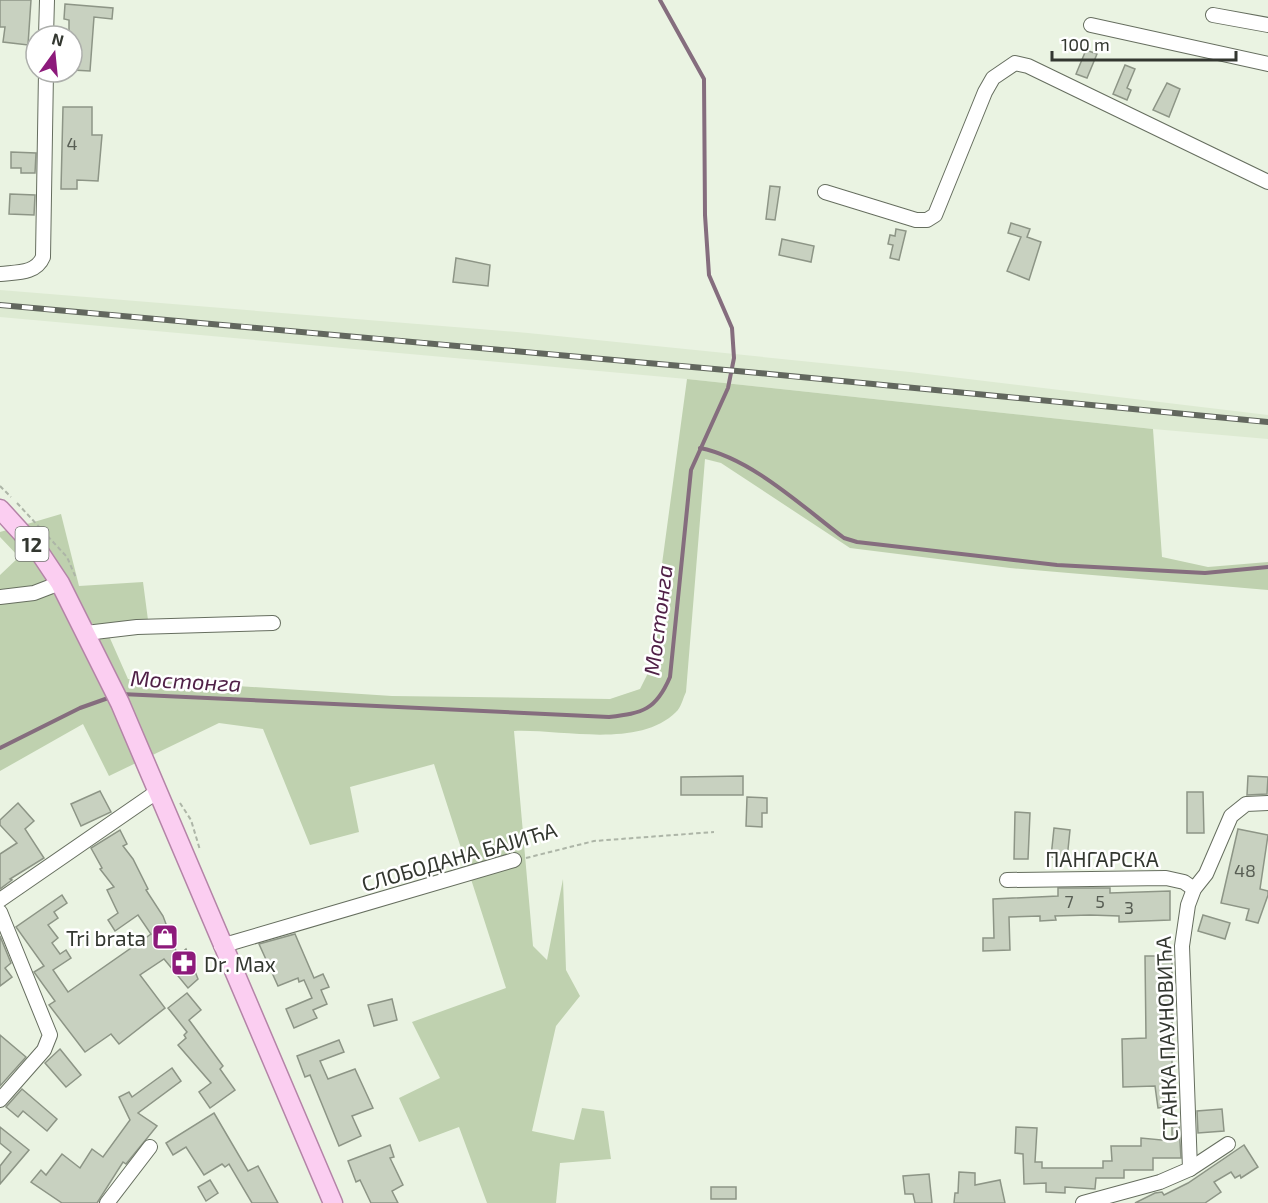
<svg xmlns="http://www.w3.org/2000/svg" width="1268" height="1203" viewBox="0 0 1268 1203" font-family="'Exo 2',sans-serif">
<rect width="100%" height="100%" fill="#eaf3e2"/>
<polygon fill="#ddead2" points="0,290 528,333 910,372 1268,415 1268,439 1153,429 687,379 0,317"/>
<path fill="#bfd1af" d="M687 379 1153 429 1162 557 1208 567 1268 562V590L1010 568 850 548 721 463 705 459 686 692C683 698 681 708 676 712 639 749 561 729 514 731L533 946 547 960 563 879 566 970 580 996 556 1026 532 1131 574 1140 582 1108 604 1111 611 1159 560 1163 556 1203H487L459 1127 419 1142 399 1098 440 1078 412 1022 506 988 434 764 350 787 359 832 310 845 263 729 219 723 109 776 83 724 0 771V575L19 557 0 537V532L61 514 79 586 143 582 148 620 105 627 128 679 392 696 610 699 640 689 647 675Z"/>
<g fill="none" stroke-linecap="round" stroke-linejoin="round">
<g stroke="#856d7e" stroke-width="4">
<path d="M700 448C751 458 803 507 844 538L857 542 1057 565 1205 573 1268 567"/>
<path d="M121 694 609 717C643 713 656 710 670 677L691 470 728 388 734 358 732 328 709 275 705 215 704 79 660 0"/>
<polyline points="0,748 80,708 111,697"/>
</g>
</g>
<g fill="#c8d1c0" stroke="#8d9586" stroke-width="1.5">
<polygon points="0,0 31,0 28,45 3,42 5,27 0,27"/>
<polygon points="65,4 113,8 112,19 94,17 90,71 72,70 72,36 69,36 69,20 64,19"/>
<polygon points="1086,50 1097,54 1087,78 1076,74"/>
<polygon points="1125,65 1135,69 1127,88 1131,90 1127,100 1113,94"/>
<polygon points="1167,83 1180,89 1169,117 1153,110"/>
<polygon points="63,107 92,107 92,135 102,135 98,181 77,180 77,189 61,189"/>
<polygon points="11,152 36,153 35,173 21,173 21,168 11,168"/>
<polygon points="770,186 780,187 775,220 766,219"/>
<polygon points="10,194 35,195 34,215 9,214"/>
<polygon points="1011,223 1030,229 1027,237 1041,242 1029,280 1007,271 1021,237 1008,233"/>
<polygon points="896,229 906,231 899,260 890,258 893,245 888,244 890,235 895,236"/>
<polygon points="782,239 814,246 811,262 779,255"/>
<polygon points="456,258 490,265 488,286 453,282"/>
<polygon points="743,776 743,795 681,795 681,777"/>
<polygon points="1248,776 1268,777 1267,794 1247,795"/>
<polygon points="100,791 111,812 81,826 71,804"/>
<polygon points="1187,792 1203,792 1204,833 1187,833"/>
<polygon points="747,797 767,798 767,813 762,813 762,827 746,826"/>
<polygon points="18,803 34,821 25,829 44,858 10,879 12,880 0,889 0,854 17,843 0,825 0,820"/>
<polygon points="1015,812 1030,813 1028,859 1014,859"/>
<polygon points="1054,828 1070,830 1067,859 1051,857"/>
<polygon points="1238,829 1268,835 1260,889 1268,891 1268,895 1258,923 1246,920 1249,909 1221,903"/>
<polygon points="120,830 127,844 123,846 133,859 148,889 146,890 163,916 178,956 186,949 198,979 188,988 164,959 140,975 165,1008 119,1044 111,1034 85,1052 49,1005 55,1001 34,972 44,966 16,927 62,895 67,903 54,912 58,918 48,925 58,938 52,943 60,954 66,950 71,958 53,970 68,992 151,934 138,915 115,931 108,920 118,913 107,890 114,887 100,869 102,868 91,848"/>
<polygon points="1058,888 1110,888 1110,893 1170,891 1170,920 1119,922 1119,916 1090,915 1055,916 1056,920 1040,921 1040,916 1009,917 1010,950 983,951 983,938 994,938 993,899 1058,896"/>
<polygon points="1203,915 1230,923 1225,939 1198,931"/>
<polygon points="295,934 314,978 323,974 329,987 321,990 327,1004 313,1010 317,1018 294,1028 286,1009 312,998 304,980 299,982 298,978 278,986 259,944"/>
<polygon points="0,936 11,963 5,968 12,977 0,986"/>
<polygon points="1145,956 1172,956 1172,1069 1175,1106 1158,1108 1155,1086 1123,1087 1122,1039 1146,1038"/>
<polygon points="187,993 201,1010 189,1020 223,1066 220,1069 235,1090 210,1108 199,1092 211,1083 178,1045 186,1038 184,1035 187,1032 168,1008"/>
<polygon points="392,999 397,1020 374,1026 368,1005"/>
<polygon points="0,1035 26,1057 0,1086"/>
<polygon points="339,1040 344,1052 320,1061 328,1079 355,1069 373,1108 352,1116 361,1136 339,1146 310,1075 305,1077 297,1056"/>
<polygon points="60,1049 81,1075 66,1087 45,1063"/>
<polygon points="172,1068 181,1081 138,1113 157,1126 126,1164 123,1162 97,1203 62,1203 31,1182 41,1170 46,1175 62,1154 80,1168 92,1149 103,1157 130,1120 119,1097 129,1092 132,1097"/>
<polygon points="22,1089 57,1119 47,1131 23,1111 18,1117 6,1107"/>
<polygon points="1222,1109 1224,1131 1198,1133 1197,1111"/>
<polygon points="214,1113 248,1171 258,1166 278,1203 252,1203 229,1164 225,1167 222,1164 204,1175 186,1147 173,1155 166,1143"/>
<polygon points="1172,1126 1179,1126 1181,1158 1153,1158 1153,1170 1124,1170 1124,1178 1096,1178 1095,1189 1065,1187 1065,1193 1046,1192 1046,1183 1024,1184 1023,1154 1015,1153 1016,1127 1037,1128 1035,1162 1042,1162 1042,1168 1103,1168 1103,1161 1112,1161 1111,1146 1141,1146 1141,1138 1172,1141"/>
<polygon points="0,1127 29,1150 0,1184 0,1166 11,1152 0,1143"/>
<polygon points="390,1145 394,1157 390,1158 403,1185 392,1191 398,1203 371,1203 360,1180 356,1182 348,1161"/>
<polygon points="1244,1145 1258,1167 1241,1178 1240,1175 1235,1178 1231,1172 1214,1182 1221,1192 1205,1203 1135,1203 1155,1193 1162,1192 1164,1195 1188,1183"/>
<polygon points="959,1172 975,1173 975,1185 1000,1180 1005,1203 954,1203 955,1193 958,1193"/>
<polygon points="929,1174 932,1203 915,1203 913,1194 905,1194 903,1176"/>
<polygon points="210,1180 218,1193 206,1201 198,1187"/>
<rect x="711" y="1187" width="25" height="12"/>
</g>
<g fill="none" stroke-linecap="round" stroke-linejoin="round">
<defs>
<g id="minor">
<polyline points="1213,15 1268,25"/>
<polyline points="1091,25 1268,64"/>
<polyline points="46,36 47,0"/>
<polyline points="825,192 916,220 927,220 935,215 985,92 993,78 1015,63 1028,66 1268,182"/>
<path d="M0 274C16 272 36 274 43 257L46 72"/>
<polyline points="0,597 34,593 60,583"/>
<polyline points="86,633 137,627 273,623"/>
<polyline points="1007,880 1166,878 1184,882 1194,889"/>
<polyline points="0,900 158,791"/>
<polyline points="0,912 50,1035 44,1050 0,1100"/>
<polyline points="221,946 514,860"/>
<polyline points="1190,1169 1228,1144"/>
<polyline points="107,1203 150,1147"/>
<polyline points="1083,1203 1160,1182 1190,1169 1182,946 1188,905 1194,889 1206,874 1231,816 1246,804 1268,803"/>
</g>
<polyline id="major" points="0,509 40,553 60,583 120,703 333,1203"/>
</defs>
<use href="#minor" stroke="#666e5f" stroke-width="16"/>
<use href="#major" stroke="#b484a7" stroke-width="21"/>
<g stroke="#adb5a7" stroke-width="2" stroke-dasharray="4.5 3" stroke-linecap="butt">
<polyline points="0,486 11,497"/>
<polyline points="17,503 67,557 76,578"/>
<polyline points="180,803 191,820 200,850"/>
<polyline points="526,858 594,841 714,832"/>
</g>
<use href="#minor" stroke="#fff" stroke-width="14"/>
<use href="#major" stroke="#fbcef1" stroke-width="18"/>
<defs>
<polyline id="rail" points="0,305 748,372 1268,422"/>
</defs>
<use href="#rail" stroke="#62675e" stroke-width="6"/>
<use href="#rail" stroke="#fff" stroke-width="4" stroke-dasharray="11" stroke-linecap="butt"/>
</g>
<defs>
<symbol id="shop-square" viewBox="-11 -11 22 22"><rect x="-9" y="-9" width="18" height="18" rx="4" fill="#8d1a7b" stroke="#fff"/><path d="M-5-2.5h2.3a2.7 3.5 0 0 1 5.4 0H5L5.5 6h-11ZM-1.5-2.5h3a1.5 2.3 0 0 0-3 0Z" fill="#fff"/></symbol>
<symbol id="pharmacy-square" viewBox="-11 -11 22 22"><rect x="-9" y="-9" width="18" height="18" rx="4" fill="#8d1a7b" stroke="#fff"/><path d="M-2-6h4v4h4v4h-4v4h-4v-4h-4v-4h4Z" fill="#fff"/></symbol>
</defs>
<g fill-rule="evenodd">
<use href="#shop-square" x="150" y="922" width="30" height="30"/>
<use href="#pharmacy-square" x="169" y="948" width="30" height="30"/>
</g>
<g text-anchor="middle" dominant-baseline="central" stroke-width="5" stroke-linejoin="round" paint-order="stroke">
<g font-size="18" fill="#585e54">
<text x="72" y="143">4</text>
<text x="1245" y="870">48</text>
<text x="1069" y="901">7</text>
<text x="1100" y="901">5</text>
<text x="1129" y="907">3</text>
</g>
<rect fill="#fff" stroke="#70736e" stroke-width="1.5" x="15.5" y="527" width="33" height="34" rx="4.5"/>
<g font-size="20" font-weight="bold" fill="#333730">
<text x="32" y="544">12</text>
</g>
<g font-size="21" fill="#333730" stroke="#fff">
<text transform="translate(459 856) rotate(-16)">СЛОБОДАНА БАЈИЋА</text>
<text x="1102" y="858">ПАНГАРСКА</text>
<text transform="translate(1166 1039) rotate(-92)">СТАНКА ПАУНОВИЋА</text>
</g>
<g font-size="21" fill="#333730" stroke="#fff" text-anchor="end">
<text x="146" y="937">Tri brata</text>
<text x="204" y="963" text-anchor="start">Dr. Max</text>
</g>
<g font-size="22" font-style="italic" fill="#502147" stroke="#fff">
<text transform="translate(657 620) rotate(-83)">Мостонга</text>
<text transform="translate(186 680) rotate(3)">Мостонга</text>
</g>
</g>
<g transform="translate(54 54) rotate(15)"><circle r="28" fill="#ffffff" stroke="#adafac" stroke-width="1.5"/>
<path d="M0-4.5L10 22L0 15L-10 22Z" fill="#8d1a7b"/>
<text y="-9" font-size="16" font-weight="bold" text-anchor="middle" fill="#333730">N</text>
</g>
<path d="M1052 51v9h184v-9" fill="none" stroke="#333730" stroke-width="3"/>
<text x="1061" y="51" font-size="18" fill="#333730" stroke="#ffffff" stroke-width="4.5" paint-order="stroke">100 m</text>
</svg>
